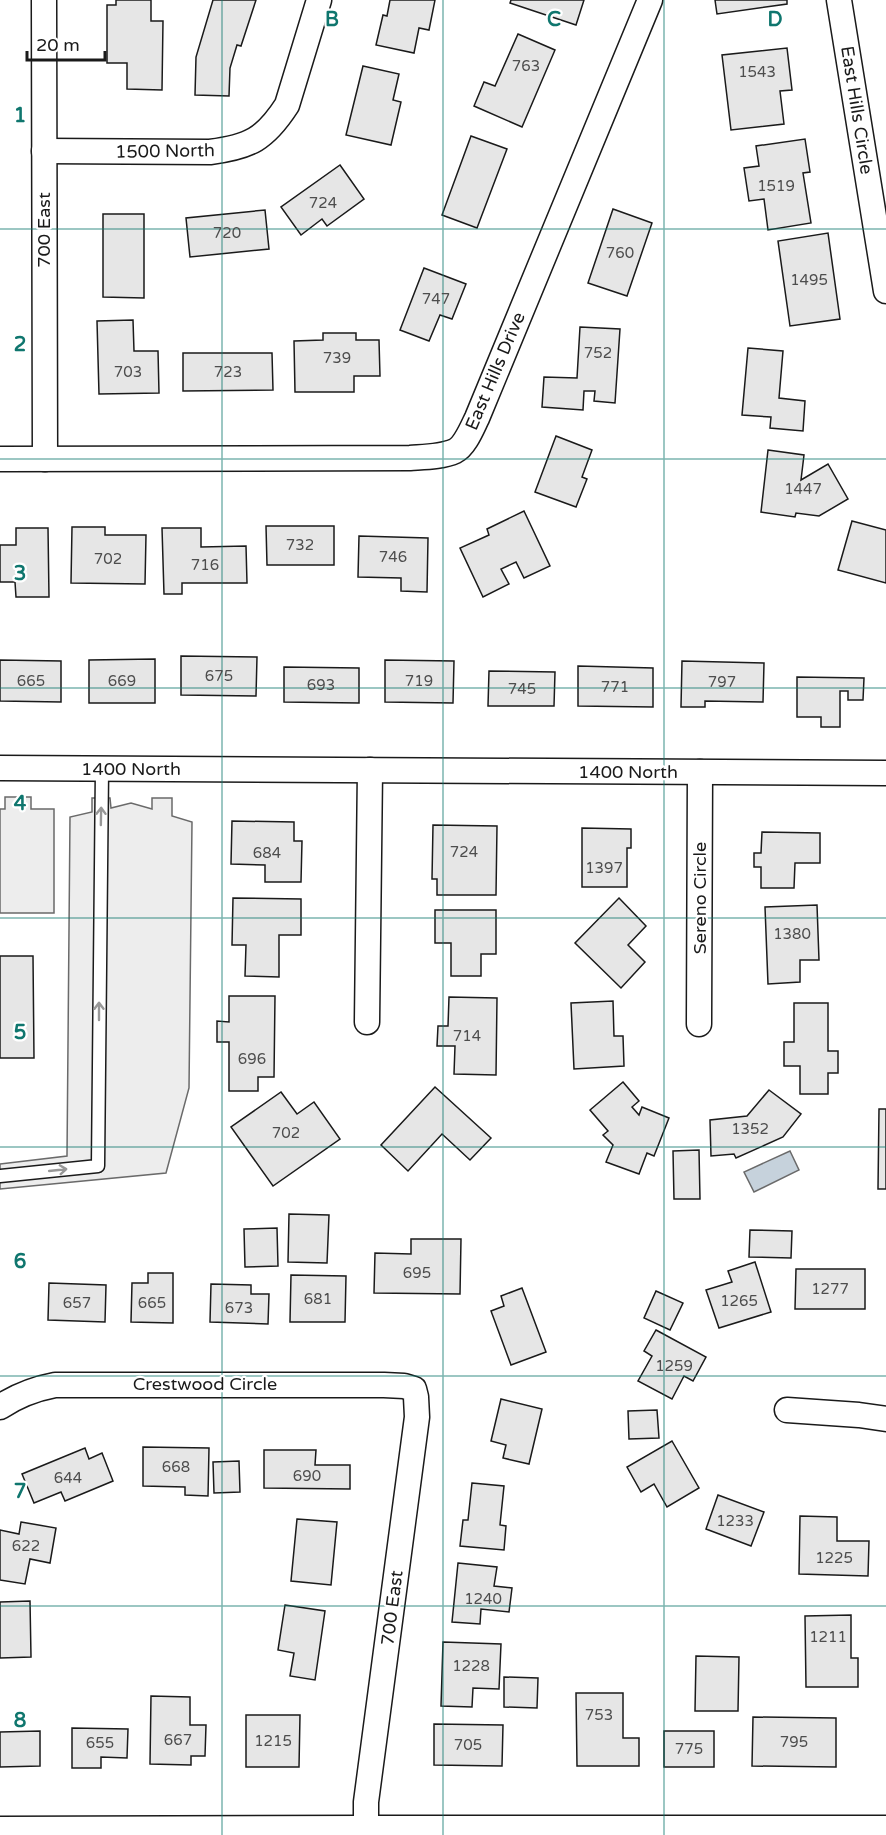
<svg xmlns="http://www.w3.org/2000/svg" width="886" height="1835" viewBox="0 0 886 1835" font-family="'Varela Round',sans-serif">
<rect width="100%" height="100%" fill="#fff"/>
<g fill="#ededed" stroke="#6a6a6a" stroke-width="1.5">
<polygon points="5,797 31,797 31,809 54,809 54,913 0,913 0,809 5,809"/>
<polygon points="92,798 110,798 111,808 131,803 152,809 152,798 172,798 172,816 192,822 189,1088 166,1173 0,1189 0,1164 67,1156 70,817 92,812"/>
</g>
<polygon fill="#c6d2dc" stroke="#6a6a6a" stroke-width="1.5" points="790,1151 799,1170 754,1192 744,1172"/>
<g fill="#e6e6e6" stroke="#1a1a1a" stroke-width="1.5">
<polygon points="116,0 151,0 151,21 163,21 162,90 127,89 127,63 107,63 107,5 116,5"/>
<polygon points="213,0 256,0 241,46 237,45 230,68 229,96 195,95 196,57"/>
<polygon points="390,0 435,0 429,30 419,28 414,53 376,45 383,15 387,16"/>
<polygon points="511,0 584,0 576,25 510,3"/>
<polygon points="715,0 787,0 787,4 717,14"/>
<polygon points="518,34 555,50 522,127 474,106 484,82 495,86"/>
<polygon points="787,48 792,90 780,91 784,124 731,130 722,55"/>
<polygon points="363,66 399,74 393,100 401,102 391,145 346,135"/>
<polygon points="471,136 507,149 477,228 442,215"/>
<polygon points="805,139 810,172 803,173 811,223 768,230 764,199 749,201 744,168 759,166 756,146"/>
<polygon points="340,165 364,199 327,226 322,219 301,235 281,207"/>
<polygon points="613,209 652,223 627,296 588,283"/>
<polygon points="265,210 269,249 190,257 186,218"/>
<polygon points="103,214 144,214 144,298 103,297"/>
<polygon points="828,233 840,319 790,326 778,241"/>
<polygon points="424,268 466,284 452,319 440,315 429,341 400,330"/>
<polygon points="133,320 134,351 158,351 159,393 99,394 97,321"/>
<polygon points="580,327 620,329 615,403 594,401 595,391 584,391 583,410 542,407 544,377 577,378"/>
<polygon points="323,333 356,333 356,340 379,340 380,376 354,376 354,392 295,392 294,341 323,340"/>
<polygon points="748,348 783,351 779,398 805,401 803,431 770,428 771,417 742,415"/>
<polygon points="183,353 272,353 273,390 183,391"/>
<polygon points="556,436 592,450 582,477 587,479 576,507 535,492"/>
<polygon points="768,450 804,455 801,480 828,464 848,499 819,516 796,513 795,517 761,512"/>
<polygon points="524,511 550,566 524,578 516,562 501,569 509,584 483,597 460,548 489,535 487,529"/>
<polygon points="852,521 886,530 886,583 838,570"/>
<polygon points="266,526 334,526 334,565 267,565"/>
<polygon points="72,527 105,527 105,535 146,535 145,584 71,583"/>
<polygon points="16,528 48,528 49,597 16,597 15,582 0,582 0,545 16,545"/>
<polygon points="162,528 201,528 201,547 246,546 247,583 182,583 182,594 164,594"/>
<polygon points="359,536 428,538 427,592 401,591 401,578 358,577"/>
<polygon points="181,656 257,657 256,696 181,695"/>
<polygon points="155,659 155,703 89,703 89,660"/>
<polygon points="0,660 61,661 61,702 0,701"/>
<polygon points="385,660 454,661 453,703 385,702"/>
<polygon points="682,661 764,663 763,702 705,701 705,707 681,707"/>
<polygon points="578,666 653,668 653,707 578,706"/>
<polygon points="284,667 359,668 359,703 284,702"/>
<polygon points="489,671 555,672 554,706 488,706"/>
<polygon points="797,677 864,678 863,700 848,700 848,691 840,691 840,727 821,727 821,717 797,717"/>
<polygon points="232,821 294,822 294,841 302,841 301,882 265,882 265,865 231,864"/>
<polygon points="433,825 497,826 496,895 437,895 437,879 432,879"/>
<polygon points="582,828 631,829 631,848 627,848 627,887 582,887"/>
<polygon points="762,832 820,833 820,863 795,863 794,888 761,888 761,867 754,867 754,853 761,853"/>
<polygon points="233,898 301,899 301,935 279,935 279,977 245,976 246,945 232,945"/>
<polygon points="619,898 646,926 628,945 645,962 621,988 575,943"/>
<polygon points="817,905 819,960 800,960 800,982 768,984 765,907"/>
<polygon points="435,910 496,910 496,954 481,954 481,976 451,976 451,943 435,943"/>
<polygon points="0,956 33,956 34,1058 0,1058"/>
<polygon points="229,996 275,996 274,1077 258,1077 258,1091 229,1091 229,1042 217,1042 217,1021 229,1022"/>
<polygon points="449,997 497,998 496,1075 454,1074 455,1046 437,1046 438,1026 448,1026"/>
<polygon points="613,1001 614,1036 623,1036 624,1066 574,1069 571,1003"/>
<polygon points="794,1003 828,1003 828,1051 838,1051 838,1073 828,1073 828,1094 800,1094 800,1066 784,1066 784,1042 794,1042"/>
<polygon points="623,1082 639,1101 632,1107 639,1115 642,1107 669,1118 654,1156 647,1153 639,1174 606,1162 613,1145 603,1135 608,1131 590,1110"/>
<polygon points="435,1087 491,1138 470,1160 442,1134 408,1171 381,1145"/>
<polygon points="769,1090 801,1114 783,1137 736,1158 734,1154 711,1156 710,1120 747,1116"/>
<polygon points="281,1092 297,1114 314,1102 340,1139 273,1186 231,1127"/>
<polygon points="879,1109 886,1109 886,1189 878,1189"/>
<polygon points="699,1150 700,1199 674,1199 673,1151"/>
<polygon points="289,1214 329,1215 327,1263 288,1262"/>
<polygon points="277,1228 278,1266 245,1267 244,1229"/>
<polygon points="750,1230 792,1231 791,1258 749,1257"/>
<polygon points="411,1239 461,1239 460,1294 374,1293 375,1253 411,1254"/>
<polygon points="755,1262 771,1312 719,1328 706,1290 732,1282 728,1271"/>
<polygon points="796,1269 865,1269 865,1309 795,1309"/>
<polygon points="148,1273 173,1273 173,1323 131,1322 132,1283 148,1283"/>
<polygon points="291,1275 346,1276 345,1322 290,1322"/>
<polygon points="49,1283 106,1285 105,1322 48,1320"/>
<polygon points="211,1284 251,1285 251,1294 269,1294 268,1324 210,1322"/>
<polygon points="522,1288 546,1352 511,1365 491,1311 504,1306 501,1296"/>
<polygon points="656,1291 683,1303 670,1330 644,1318"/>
<polygon points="656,1330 706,1357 693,1381 684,1376 672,1399 638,1381 652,1356 644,1351"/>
<polygon points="501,1399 542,1409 529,1464 503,1458 506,1445 491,1441"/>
<polygon points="657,1410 659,1438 629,1439 628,1411"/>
<polygon points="672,1441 699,1488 667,1507 654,1484 641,1492 627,1467"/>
<polygon points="143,1447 209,1448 208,1496 185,1495 185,1487 143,1486"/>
<polygon points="85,1448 89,1459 102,1453 113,1481 65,1501 61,1492 34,1503 22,1474"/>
<polygon points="264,1450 316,1450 315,1465 350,1465 350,1489 264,1488"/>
<polygon points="239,1461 240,1492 214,1493 213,1462"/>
<polygon points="472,1483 504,1486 500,1525 506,1526 504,1550 460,1546 463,1520 468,1520"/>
<polygon points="718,1495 764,1512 751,1546 706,1529"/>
<polygon points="800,1516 837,1517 837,1541 869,1541 868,1576 799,1574"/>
<polygon points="297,1519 337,1522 331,1585 291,1581"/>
<polygon points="21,1522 56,1528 50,1563 30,1559 25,1584 0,1580 0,1530 19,1534"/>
<polygon points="458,1563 497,1567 494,1586 512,1588 509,1612 481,1609 480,1624 452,1622"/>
<polygon points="30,1601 31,1657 0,1658 0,1602"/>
<polygon points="285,1605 325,1611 315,1680 290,1676 294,1653 278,1650"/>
<polygon points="851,1615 851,1658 858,1658 858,1687 806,1687 805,1616"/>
<polygon points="443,1642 501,1644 499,1689 473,1688 472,1707 441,1706"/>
<polygon points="696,1656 739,1657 738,1711 695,1711"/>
<polygon points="504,1677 538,1678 537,1708 504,1707"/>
<polygon points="576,1693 623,1693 623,1738 639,1738 639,1766 577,1766"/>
<polygon points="151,1696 190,1697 190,1725 206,1725 205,1756 191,1756 191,1765 150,1764"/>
<polygon points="246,1715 300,1715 299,1767 246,1767"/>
<polygon points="753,1717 836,1718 836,1767 752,1766"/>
<polygon points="434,1724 503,1725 502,1766 434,1765"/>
<polygon points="72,1728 128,1729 127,1758 101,1757 101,1768 72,1768"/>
<polygon points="40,1731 40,1766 0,1767 0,1732"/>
<rect x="664" y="1731" width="50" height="36"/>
</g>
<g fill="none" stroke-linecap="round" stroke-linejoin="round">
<defs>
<polyline id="lane" points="0,1176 98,1166 102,769"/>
<g id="street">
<polyline points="44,0 45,459"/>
<polyline points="839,0 886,291"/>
<path d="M44 151 210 152C250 147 265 139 287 105L319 0"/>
<path d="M0 459 410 458C424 457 442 457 455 451 465 446 472 428 477 418L650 0"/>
<polyline points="0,768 886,773"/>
<polyline points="367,1022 370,770"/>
<polyline points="699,1024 700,772"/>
<path d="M0 1407C18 1395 34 1389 55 1385H384L404 1386 414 1389 416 1397 417 1417 366 1802V1828"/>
<polyline points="787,1410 859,1415 886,1419"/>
<polyline points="0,1829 366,1828 886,1828"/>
</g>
</defs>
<use href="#lane" stroke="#1a1a1a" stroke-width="15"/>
<use href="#street" stroke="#1a1a1a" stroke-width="27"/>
<use href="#lane" stroke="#fff" stroke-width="12"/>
<use href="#street" stroke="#fff" stroke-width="24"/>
</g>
<defs><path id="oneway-shaft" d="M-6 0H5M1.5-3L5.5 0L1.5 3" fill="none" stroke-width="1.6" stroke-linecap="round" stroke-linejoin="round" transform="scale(1.5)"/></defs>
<g stroke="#989898">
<use href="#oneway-shaft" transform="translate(101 816) rotate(-89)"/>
<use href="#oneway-shaft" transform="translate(99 1011) rotate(-90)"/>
<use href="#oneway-shaft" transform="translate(58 1170) rotate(-6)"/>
</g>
<path fill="none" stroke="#0f766e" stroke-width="1.5" stroke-opacity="0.55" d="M222 0V1835M443 0V1835M664 0V1835M0 229H886M0 459H886M0 688H886M0 918H886M0 1147H886M0 1376H886M0 1606H886"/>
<g text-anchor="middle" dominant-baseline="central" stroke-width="4.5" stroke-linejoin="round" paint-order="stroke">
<g font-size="15" fill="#4d4d4d">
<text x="526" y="66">763</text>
<text x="757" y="72">1543</text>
<text x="776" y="186">1519</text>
<text x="323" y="203">724</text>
<text x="227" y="233">720</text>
<text x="620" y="253">760</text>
<text x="809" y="280">1495</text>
<text x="436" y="299">747</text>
<text x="598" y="353">752</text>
<text x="337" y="358">739</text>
<text x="128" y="372">703</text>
<text x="228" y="372">723</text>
<text x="803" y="489">1447</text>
<text x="300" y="545">732</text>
<text x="393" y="557">746</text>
<text x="108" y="559">702</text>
<text x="205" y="565">716</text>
<text x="219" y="676">675</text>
<text x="31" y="681">665</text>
<text x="122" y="681">669</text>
<text x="419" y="681">719</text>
<text x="722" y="682">797</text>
<text x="321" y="685">693</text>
<text x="615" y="687">771</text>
<text x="522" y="689">745</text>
<text x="464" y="852">724</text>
<text x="267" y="853">684</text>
<text x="604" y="868">1397</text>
<text x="792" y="934">1380</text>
<text x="467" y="1036">714</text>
<text x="252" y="1059">696</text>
<text x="750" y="1129">1352</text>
<text x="286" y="1133">702</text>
<text x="417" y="1273">695</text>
<text x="830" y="1289">1277</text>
<text x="318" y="1299">681</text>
<text x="739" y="1301">1265</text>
<text x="77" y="1303">657</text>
<text x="152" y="1303">665</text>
<text x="239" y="1308">673</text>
<text x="674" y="1366">1259</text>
<text x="176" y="1467">668</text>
<text x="307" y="1476">690</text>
<text x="68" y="1478">644</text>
<text x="735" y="1521">1233</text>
<text x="26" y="1546">622</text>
<text x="834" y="1558">1225</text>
<text x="483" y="1599">1240</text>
<text x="828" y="1637">1211</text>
<text x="471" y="1666">1228</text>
<text x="599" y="1715">753</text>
<text x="178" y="1740">667</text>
<text x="273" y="1741">1215</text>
<text x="794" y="1742">795</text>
<text x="100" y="1743">655</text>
<text x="468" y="1745">705</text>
<text x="689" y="1749">775</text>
</g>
<g font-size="18" fill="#1a1a1a" stroke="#fff">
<text transform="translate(857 110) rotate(81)">East Hills Circle</text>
<text transform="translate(165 151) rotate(-1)">1500 North</text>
<text transform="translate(44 230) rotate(-90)">700 East</text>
<text transform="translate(495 371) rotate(-67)">East Hills Drive</text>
<text x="131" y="769">1400 North</text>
<text x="628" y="772">1400 North</text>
<text transform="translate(700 898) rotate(-90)">Sereno Circle</text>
<text x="205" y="1384">Crestwood Circle</text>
<text transform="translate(392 1608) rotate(-83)">700 East</text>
</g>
</g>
<g font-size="20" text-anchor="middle" font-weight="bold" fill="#0f766e" stroke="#fff" stroke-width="4.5" stroke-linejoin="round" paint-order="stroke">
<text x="332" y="26">B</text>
<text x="554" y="26">C</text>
<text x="775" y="26">D</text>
<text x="20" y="122">1</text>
<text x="20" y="351">2</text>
<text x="20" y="580">3</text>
<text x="20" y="810">4</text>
<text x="20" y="1039">5</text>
<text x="20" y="1268">6</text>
<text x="20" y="1498">7</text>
<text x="20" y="1727">8</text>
</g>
<path d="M27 51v9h78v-9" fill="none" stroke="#1a1a1a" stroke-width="3"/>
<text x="36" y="51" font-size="18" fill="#1a1a1a" stroke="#ffffff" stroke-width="4.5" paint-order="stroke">20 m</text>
</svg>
